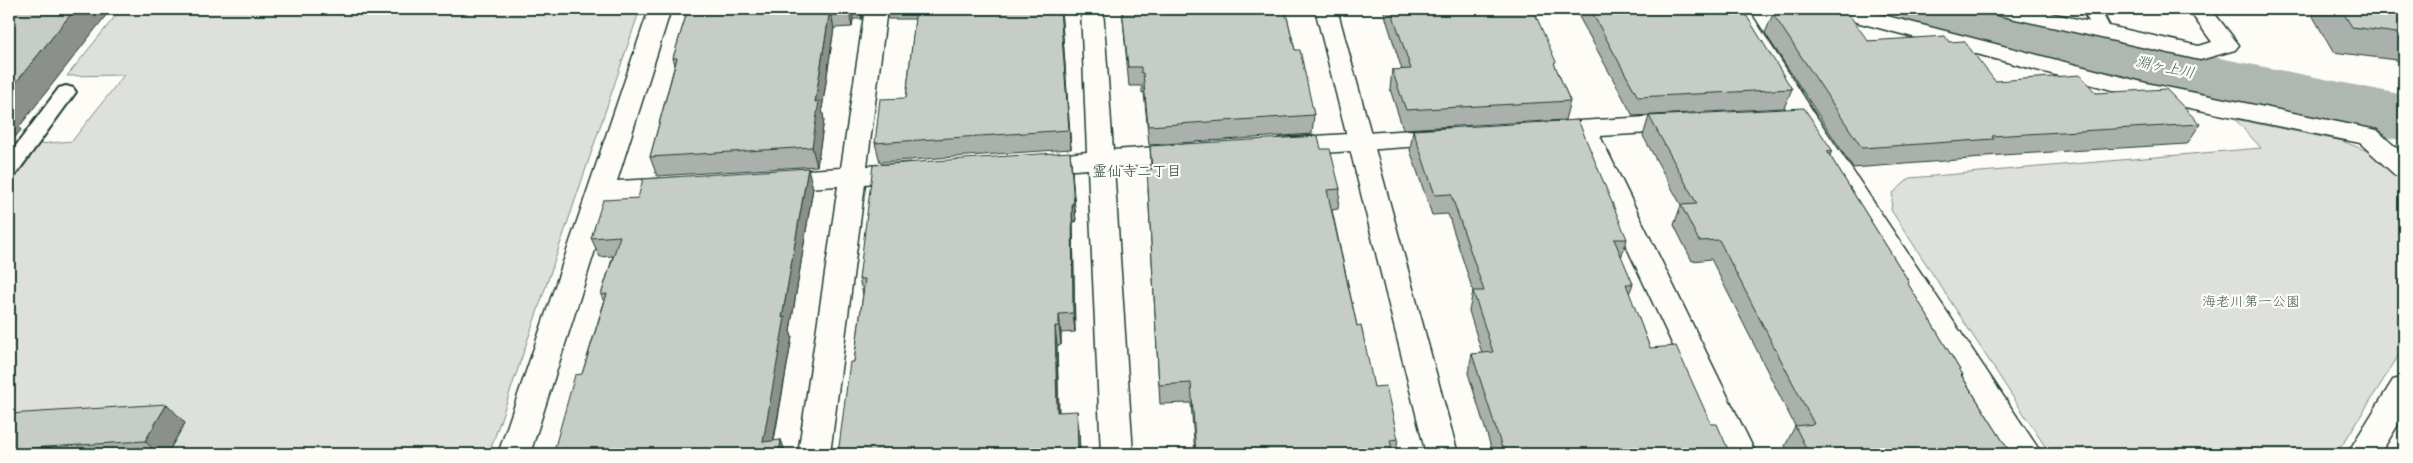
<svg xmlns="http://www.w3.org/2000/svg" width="2413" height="463" viewBox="0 0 2413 463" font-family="Kalam,'Klee One',sans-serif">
<rect width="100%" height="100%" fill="#fdfcf7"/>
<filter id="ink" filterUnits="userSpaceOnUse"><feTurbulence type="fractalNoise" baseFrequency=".02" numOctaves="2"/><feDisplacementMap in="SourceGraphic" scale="10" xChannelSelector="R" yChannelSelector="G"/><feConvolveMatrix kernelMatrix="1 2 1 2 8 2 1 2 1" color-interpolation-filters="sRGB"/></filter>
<g filter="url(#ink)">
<g fill="#dde0db" stroke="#7e8e88">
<polygon points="121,9 640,9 489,454 9,454 9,188 39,144 72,141 124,75 67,76"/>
<polygon points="2235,119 2342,141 2375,154 2404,181 2404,347 2343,444 2334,454 2050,454 1891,210 1893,193 1910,178 2261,148"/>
</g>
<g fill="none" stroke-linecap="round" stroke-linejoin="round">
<polygon fill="#aeb8b1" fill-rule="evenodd" points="1896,9 2005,9 2130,40 2404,95 2404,141 2130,82 1905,23"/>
<defs>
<g id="service">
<polygon points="2082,9 2100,9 2112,32 2109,36 2097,36"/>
<polygon points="66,86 73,88 76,92 16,174 9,176 9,155 59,88"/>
</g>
<g id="minor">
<polygon points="649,9 671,9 617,181 678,178 687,181 691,187 687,193 678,196 611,200 530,454 498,454"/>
<polygon points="865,9 887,9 867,166 910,163 919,166 923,172 919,178 865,184 830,454 798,454 838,186 773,190 764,187 760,181 764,175 773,172 841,168"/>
<polygon points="1081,9 1103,9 1113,150 1186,145 1195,148 1199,154 1195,160 1186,163 1114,167 1133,454 1101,454 1088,169 1035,173 1026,170 1022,164 1026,158 1087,152"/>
<polygon points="1726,9 1748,9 1814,113 2042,454 2009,454 1791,117"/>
<polygon points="1823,9 1860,9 2146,83 2377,130 2404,155 2404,178 2395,175 2360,143 2146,99 1826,14"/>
<polygon points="1991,9 2032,9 2199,46 2212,42 2188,9 2211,9 2239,45 2235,50 2200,60 2002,16 1994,14"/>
<polygon points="1683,115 1692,117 1696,123 1692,129 1683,131 1600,136 1756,454 1724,454 1575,137 1544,139 1535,137 1531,131 1535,125 1544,123"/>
<polygon points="1448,128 1457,130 1461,136 1457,142 1448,144 1282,156 1273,153 1269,147 1273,141 1282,138"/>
<polygon points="2404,377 2404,415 2380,454 2347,454 2393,380"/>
</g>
<polygon id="tertiary" points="1315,9 1337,9 1458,454 1426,454"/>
</defs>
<use href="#service" stroke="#1f3d34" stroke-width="4"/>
<use href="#minor" stroke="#1f3d34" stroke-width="3"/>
<use href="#tertiary" stroke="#1f3d34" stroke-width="3"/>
<use href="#service" fill="#fdfcf7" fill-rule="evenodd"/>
<use href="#minor" fill="#fdfcf7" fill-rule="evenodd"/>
<use href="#tertiary" fill="#fdfcf7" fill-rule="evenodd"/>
</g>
<g fill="#aab0ab" stroke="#1f3d34">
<polygon points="688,9 864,9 862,19 853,19 852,27 834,28 822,109 824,120 817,166 657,176 650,157 675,64 673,58"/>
<polygon points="886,9 1061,9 1071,149 880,162 875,143 906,98 915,19 888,19"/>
<polygon points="1122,9 1285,9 1295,50 1314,115 1312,134 1149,145 1144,92 1142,93 1142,86 1129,86"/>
<polygon points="1383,9 1533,9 1555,66 1570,101 1565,120 1403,129 1390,89 1392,70 1402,70"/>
<polygon points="1578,9 1738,9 1792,89 1784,108 1633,116 1577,13"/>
<polygon points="2311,9 2404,9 2404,61 2333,52 2310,11"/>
<polygon points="1773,14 1868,41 1949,42 1995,81 2096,93 2200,124 2187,144 1985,156 1983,158 1853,168 1765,33"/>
<polygon points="1649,116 1832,150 1830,156 1909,282 1908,284 1963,375 1962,376 2011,454 1789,454 1785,446 1795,426 1711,259 1692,261 1674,225 1681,205 1643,136"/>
<polygon points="1413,130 1627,239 1621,258 1633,284 1629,294 1650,348 1711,424 1730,454 1493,454 1468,373 1472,354 1482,353 1469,311 1473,291 1448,214 1432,215 1410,150"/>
<polygon points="1150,146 1321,149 1340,189 1338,209 1332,210 1357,326 1374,387 1398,439 1396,454 1195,454 1191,403 1160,404 1148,189 1151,169"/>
<polygon points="1070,152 1076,222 1073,222 1075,332 1061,333 1061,345 1057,346 1059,412 1079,430 1080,454 838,454 854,362 863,294 859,279"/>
<polygon points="813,188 790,331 792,337 774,441 781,440 786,454 553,454 582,374 604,302 601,295 613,256 600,257 591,238"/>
<polygon points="9,414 185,423 167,454 9,454"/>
</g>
<g fill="#8b908b" stroke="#1f3d34">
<polygon points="75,9 111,9 19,127 21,130 9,145 9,91"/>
<polygon points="830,9 834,28 822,109 824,120 817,166 812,147 815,102"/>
<polygon points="848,9 851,9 853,19 852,27"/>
<polygon points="859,9 864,9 862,19"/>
<polygon points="1060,9 1061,9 1071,149 1069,130"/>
<polygon points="1070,152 1072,171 1076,222 1074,203"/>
<polygon points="808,168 813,188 790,331 792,337 771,454 763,442 782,318"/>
<polygon points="1072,203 1073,222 1075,332 1073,313"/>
<polygon points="1059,314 1061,333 1061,345 1059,326"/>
<polygon points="1055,326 1057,346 1059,431 1057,412"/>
<polygon points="167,404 185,423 167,454 158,454 145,441"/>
<polygon points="1077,411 1079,430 1080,454 1078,454"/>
<polygon points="781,440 786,454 779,454"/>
<polygon points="31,448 37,454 27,454"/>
</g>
<g fill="#c6cdc7" stroke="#1f3d34">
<polygon points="9,9 75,9 9,91"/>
<polygon points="688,9 841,9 830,9 815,102 819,101 812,147 650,157 677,58 673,58"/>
<polygon points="916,9 1060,9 1069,130 875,143 880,99 906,98"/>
<polygon points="1122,9 1285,9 1295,50 1300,50 1314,115 1148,126 1143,73 1141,73 1141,67 1128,67"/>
<polygon points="1391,9 1533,9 1556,62 1554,63 1570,101 1406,110 1392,70 1411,69"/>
<polygon points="1590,9 1738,9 1742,15 1746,15 1792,89 1638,97"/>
<polygon points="1845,9 1868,41 1945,36 1949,42 1964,41 1995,81 2080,75 2096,93 2166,89 2200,124 1992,136 1994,139 1862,148 1773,14"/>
<polygon points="2341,9 2404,9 2404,34 2352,27"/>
<polygon points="1804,108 1832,150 1827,151 1909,282 1907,282 1963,375 1961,375 2011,454 1809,454 1795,426 1814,424 1719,240 1699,241 1681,205 1697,204 1649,116"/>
<polygon points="1578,120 1627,239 1614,239 1633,284 1626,284 1650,348 1676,346 1711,424 1717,424 1730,454 1504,454 1472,354 1493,352 1473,291 1484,291 1451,194 1435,195 1413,130"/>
<polygon points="1318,136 1321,149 1330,149 1340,189 1327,190 1357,326 1361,325 1374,387 1386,386 1398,439 1390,440 1393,454 1196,454 1191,383 1159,385 1147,169 1152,169 1150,146"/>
<polygon points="1070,152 1074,203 1072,203 1073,313 1059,314 1059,326 1055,326 1057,412 1077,411 1078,454 838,454 850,362 854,362 865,279 859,279 873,165"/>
<polygon points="808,168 782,318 785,317 763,442 781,440 779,454 553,454 575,375 582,374 607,294 601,295 620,236 591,238 603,200 638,198 643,179"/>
<polygon points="167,404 145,441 31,448 27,454 9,454 9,414"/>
</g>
</g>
<g text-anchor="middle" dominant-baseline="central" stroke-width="4.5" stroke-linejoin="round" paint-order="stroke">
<g font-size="14" fill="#455e55" stroke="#fdfcf7">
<text x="2251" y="302">海老川第一公園</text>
</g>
<g font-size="15" font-style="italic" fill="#435c53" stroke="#fdfcf7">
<text transform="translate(2165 68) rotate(12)">淵ヶ上川</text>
</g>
<g font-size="15" fill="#1f3d34" stroke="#fdfcf7">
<text x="1137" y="172">霊仙寺二丁目</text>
</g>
</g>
<rect width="2413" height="463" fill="none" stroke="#fdfcf7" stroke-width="30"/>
<rect x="15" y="15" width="2383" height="433" fill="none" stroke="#1f3d34" stroke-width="2" filter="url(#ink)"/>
</svg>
